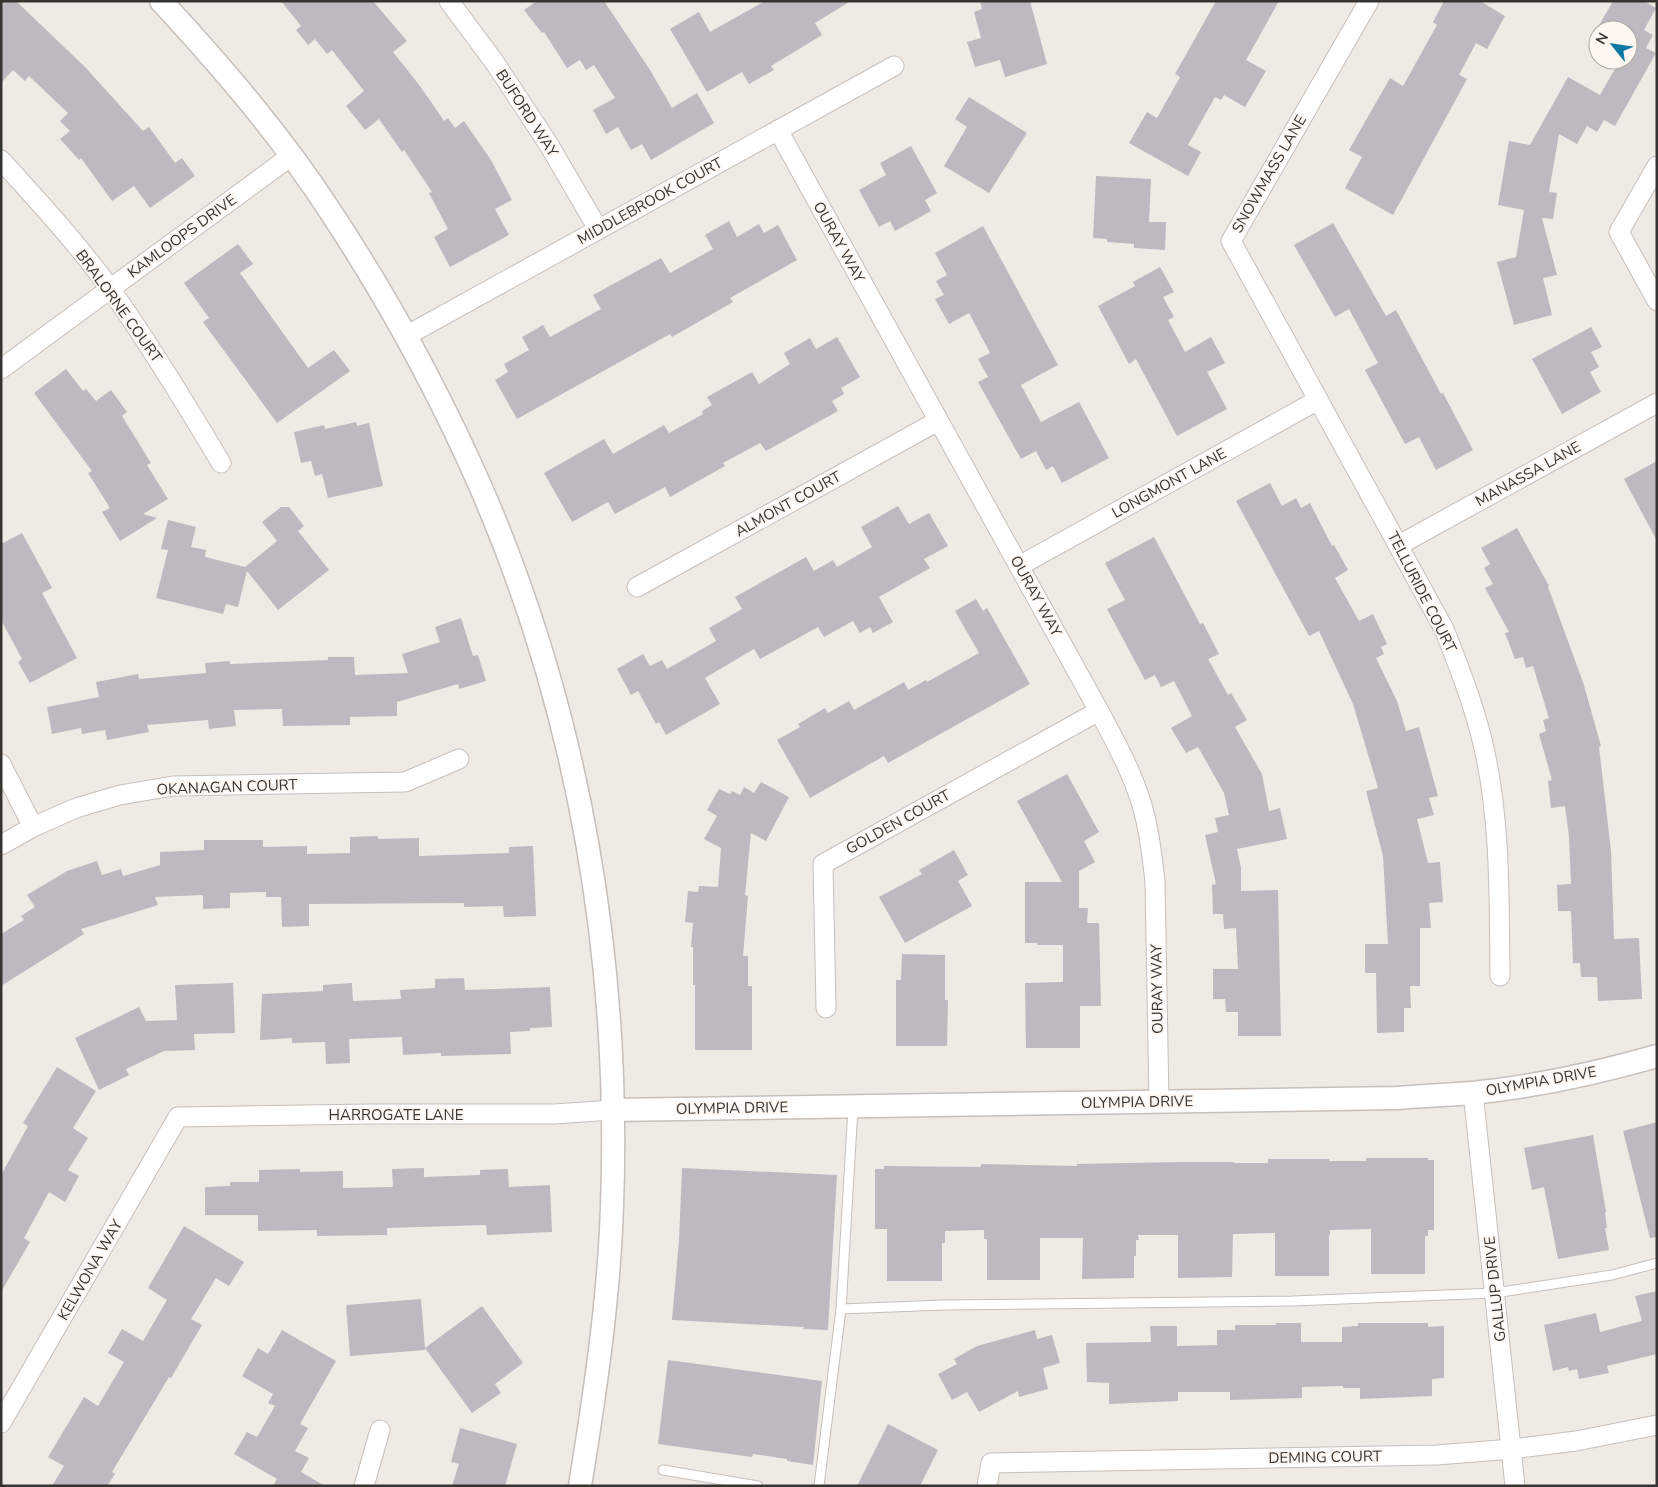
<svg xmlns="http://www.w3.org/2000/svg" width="1658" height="1487" viewBox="0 0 1658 1487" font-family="'Nunito Sans',sans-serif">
<rect width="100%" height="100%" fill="#f0eae4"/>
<g fill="#beb9c0">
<polygon points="1,1 16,1 85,67 143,131 149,127 175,163 182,158 195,176 150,208 134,186 112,201 81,158 79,160 60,139 70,131 60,121 68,113 29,76 25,81 13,70 1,83"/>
<polygon points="281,1 373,1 407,41 393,52 420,86 444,121 448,118 455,128 464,121 491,160 512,200 495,209 509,235 450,267 434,237 448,229 429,193 432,192 404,150 402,152 379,119 365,130 346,106 364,91 332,50 327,54 315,39 308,45 296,30 301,26"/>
<polygon points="537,1 604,1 650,70 672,108 697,93 714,123 651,160 642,144 631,150 618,127 606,134 593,110 615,98 594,65 586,70 580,60 567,68 544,32 542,33 524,10"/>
<polygon points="765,1 851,1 815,23 822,35 771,66 774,70 749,84 742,72 707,92 670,29 699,12 710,32"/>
<polygon points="980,1 1030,1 1047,64 1005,77 1000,60 975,67 967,42 981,38 974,12 982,9"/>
<polygon points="1216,1 1279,1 1246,60 1266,71 1245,107 1224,95 1221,100 1215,97 1188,145 1201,152 1188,176 1129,143 1147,112 1157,118 1180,77 1175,74"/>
<polygon points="1444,1 1480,1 1505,16 1487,49 1476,43 1459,75 1467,79 1393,215 1345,188 1362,157 1349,150 1390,78 1403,86 1437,25 1433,22"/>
<polygon points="1613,1 1644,1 1656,8 1644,30 1653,35 1646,48 1656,53 1615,126 1604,120 1597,132 1587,126 1577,144 1559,134 1549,192 1557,193 1553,219 1542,218 1557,275 1543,278 1552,315 1514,325 1497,262 1516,257 1524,210 1498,205 1509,141 1530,145 1568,77 1600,95 1620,60 1628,60 1628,30 1598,30 1598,46 1590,41"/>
<polygon points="969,97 1027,133 989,193 944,166 967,127 955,119"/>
<polygon points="911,146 937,193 925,200 931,211 895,231 890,221 879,227 859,190 886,175 880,163"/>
<polygon points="1096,176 1151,179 1149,222 1166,222 1165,250 1134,248 1134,244 1107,242 1107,239 1093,238"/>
<polygon points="729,221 737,237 759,224 764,233 778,225 797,260 730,298 733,302 672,337 670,334 517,419 495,380 508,372 504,364 529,350 522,337 543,325 550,337 601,309 593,295 661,258 670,273 713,249 705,235"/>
<polygon points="1333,223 1386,316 1396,310 1441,394 1443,393 1473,450 1436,470 1419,437 1405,444 1365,370 1378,363 1349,309 1335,317 1294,245"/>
<polygon points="983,226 1058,365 1021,385 1041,422 1079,402 1109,458 1062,483 1053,466 1046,470 1036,451 1021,459 978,382 988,377 978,359 990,353 969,313 949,324 935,299 944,295 936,281 947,275 935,253"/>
<polygon points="238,244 253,264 240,273 308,368 334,350 350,371 277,423 203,322 209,318 184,283"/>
<polygon points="1160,267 1174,292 1163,297 1174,317 1168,320 1185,352 1211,337 1225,363 1207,372 1227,409 1177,436 1136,359 1129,364 1098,306 1135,286 1133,282"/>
<polygon points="1591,327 1602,347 1591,352 1599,367 1590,372 1601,392 1562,414 1532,359"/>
<polygon points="837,337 860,377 841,388 844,394 832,401 838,411 766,451 760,443 723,463 725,466 670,497 665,487 615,514 608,502 572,522 544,473 604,439 613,454 664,425 669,433 703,414 702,411 712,405 707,397 752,372 759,384 790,364 784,353 810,338 816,349"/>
<polygon points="66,369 83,391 86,389 96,401 111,390 127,412 122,416 151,463 147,465 168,499 143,514 157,518 120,541 102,512 110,508 88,473 92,471 34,393"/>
<polygon points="356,422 357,426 369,423 383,486 328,498 322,474 315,476 311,461 301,463 294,432 324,425 325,429"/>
<polygon points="1657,461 1657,541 1624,479"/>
<polygon points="1270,483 1282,506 1296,498 1301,508 1310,503 1332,546 1334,545 1348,570 1335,578 1359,621 1373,614 1387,644 1381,647 1384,654 1376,658 1397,701 1406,731 1419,727 1438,796 1429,798 1434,815 1417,819 1428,863 1440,862 1443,902 1429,903 1431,928 1420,928 1420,986 1410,986 1411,1008 1404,1008 1404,1032 1377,1033 1376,973 1365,973 1365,944 1388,944 1383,856 1366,791 1378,788 1353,704 1319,631 1309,636 1236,501"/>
<polygon points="898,506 909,524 929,513 948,546 924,559 930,568 879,597 893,622 873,633 870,627 860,633 853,621 824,637 818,627 760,659 754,649 705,678 720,704 666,735 659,722 656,724 638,691 631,695 617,669 643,654 650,666 662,660 667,669 716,641 709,628 742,609 735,597 806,557 814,571 833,560 837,567 872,547 861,527"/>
<polygon points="281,507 289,507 304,526 298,531 329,570 278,610 247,571 238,607 226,604 223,614 156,598 168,550 161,549 168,520 196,527 191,547 206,550 205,557 245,567 277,541 262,522"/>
<polygon points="1517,528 1549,586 1548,587 1583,682 1601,746 1599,747 1611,851 1614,939 1639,938 1642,999 1598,1001 1597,977 1581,977 1580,963 1573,963 1571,911 1558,911 1557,885 1571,884 1569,837 1565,806 1551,808 1548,781 1552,780 1539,734 1546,731 1543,720 1549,718 1533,666 1526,668 1523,657 1515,659 1505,633 1509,632 1485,588 1493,584 1484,568 1490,564 1481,548"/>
<polygon points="22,533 52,588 42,593 77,658 30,683 18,662 22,659 1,620 1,544"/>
<polygon points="1154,537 1200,624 1203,623 1219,654 1208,659 1228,695 1231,693 1247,720 1235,727 1262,774 1269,811 1280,808 1287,839 1237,849 1241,868 1241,891 1278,890 1281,1036 1238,1036 1238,1012 1226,1012 1225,999 1213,999 1213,969 1238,969 1236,928 1224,929 1223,914 1213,914 1212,885 1216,884 1205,835 1218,832 1215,818 1229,815 1224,793 1198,747 1186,753 1171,728 1192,716 1174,681 1161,687 1155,675 1145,680 1107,609 1125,600 1105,563"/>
<polygon points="976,599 983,611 987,608 1030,684 888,763 884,756 810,798 777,740 800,727 798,724 825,708 828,713 849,701 854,710 904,682 908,690 926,680 927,682 979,653 955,611"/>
<polygon points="461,618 473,656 478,655 486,681 459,689 458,684 397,702 397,716 350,717 350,725 283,726 282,709 234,710 236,726 209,729 208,720 147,725 149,732 107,740 105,730 82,734 81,728 52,734 47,707 99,697 96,682 138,674 139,679 206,673 205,663 230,661 230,664 328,660 328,657 354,657 355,675 408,673 402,654 440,642 435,627"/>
<polygon points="1067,774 1099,832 1084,841 1095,862 1079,871 1079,908 1088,908 1087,923 1099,923 1101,1006 1080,1006 1080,1048 1026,1048 1025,983 1063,982 1063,945 1037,945 1037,943 1025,943 1025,882 1062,882 1017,801"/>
<polygon points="761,782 789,797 766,841 751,833 745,895 748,896 743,956 748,956 748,986 752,986 752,1050 695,1050 695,985 693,985 693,947 691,947 693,923 685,922 688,891 698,892 699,886 718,887 721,848 704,839 717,816 707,810 719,789 730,794 732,791 740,795 744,787 754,793"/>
<polygon points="378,836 378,839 419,838 419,856 509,853 509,847 533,846 536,916 504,917 503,906 464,907 464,903 309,904 309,926 282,927 281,897 266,897 266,892 230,893 230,908 203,909 203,895 155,897 158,905 81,929 84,934 1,986 1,934 24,920 21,916 35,907 27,895 67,871 97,861 102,875 121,869 123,876 160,865 160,852 204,850 204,840 263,840 263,847 307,846 307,854 350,853 350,837"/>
<polygon points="954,850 968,875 958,881 972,906 905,943 879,897 922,874 919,870"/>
<polygon points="902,954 945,955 945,1000 948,1000 947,1046 896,1046 896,980 901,980"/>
<polygon points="464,978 465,990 550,987 552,1027 530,1028 530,1031 510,1032 511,1054 441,1056 441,1053 403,1055 402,1037 349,1039 350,1063 326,1064 325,1042 292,1043 292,1038 260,1040 262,994 323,991 323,985 352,983 353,1001 401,999 400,990 435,988 435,979"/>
<polygon points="233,983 235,1033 194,1034 195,1050 164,1051 126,1069 129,1075 99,1090 75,1038 139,1007 146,1021 177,1020 175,985"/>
<polygon points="57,1067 96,1091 73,1128 88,1138 68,1170 79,1176 65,1202 49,1192 24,1238 30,1242 1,1292 1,1175 28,1126 23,1123"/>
<polygon points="1657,1122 1657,1237 1650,1238 1623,1131"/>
<polygon points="1593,1135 1606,1212 1605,1213 1607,1228 1605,1228 1609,1250 1558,1259 1544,1187 1532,1190 1524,1148"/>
<polygon points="1366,1158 1428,1158 1428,1160 1434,1160 1434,1230 1428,1230 1428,1236 1425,1236 1425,1274 1371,1274 1371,1229 1330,1230 1330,1235 1329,1235 1329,1276 1275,1276 1275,1233 1233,1234 1232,1277 1178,1278 1178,1235 1138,1235 1139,1240 1136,1240 1136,1256 1134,1256 1134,1278 1082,1279 1083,1238 1040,1238 1040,1280 987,1280 987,1239 984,1239 984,1230 945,1231 945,1243 942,1243 942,1281 887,1281 887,1229 875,1229 875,1169 884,1169 884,1166 981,1167 981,1164 1077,1166 1077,1164 1180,1162 1234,1162 1234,1163 1268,1163 1268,1159 1329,1159 1329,1161 1366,1161"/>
<polygon points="424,1168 424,1177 480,1175 480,1170 508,1169 509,1187 550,1185 552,1232 487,1235 486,1225 387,1228 387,1235 317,1236 317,1230 258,1231 258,1215 205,1215 205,1187 230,1186 230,1182 259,1182 259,1170 300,1169 300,1172 343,1171 343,1188 393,1187 392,1169"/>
<polygon points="682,1168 837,1175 828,1330 803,1329 804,1327 672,1320 679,1240"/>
<polygon points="184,1226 244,1262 229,1286 216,1278 191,1319 202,1325 171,1378 169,1377 112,1472 115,1474 107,1486 52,1486 64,1466 48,1457 84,1397 98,1406 124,1362 108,1353 122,1329 143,1341 167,1300 148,1288"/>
<polygon points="1657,1291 1657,1354 1607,1366 1609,1373 1579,1379 1577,1369 1569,1371 1568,1367 1553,1371 1544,1325 1596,1313 1600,1332 1642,1321 1635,1296"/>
<polygon points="421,1299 425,1348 482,1306 523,1363 495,1384 501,1393 472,1413 425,1348 425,1350 350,1356 346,1305"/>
<polygon points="1276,1323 1301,1323 1301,1342 1342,1342 1342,1327 1358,1326 1358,1323 1428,1323 1428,1327 1444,1326 1444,1378 1432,1379 1432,1396 1360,1399 1360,1388 1343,1388 1343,1386 1302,1387 1302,1398 1230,1400 1230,1392 1178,1392 1178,1401 1109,1404 1109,1383 1087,1382 1086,1343 1151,1342 1150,1326 1177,1326 1177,1346 1217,1345 1217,1330 1235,1330 1235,1325 1276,1325"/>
<polygon points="282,1330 336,1361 300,1424 308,1428 295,1451 309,1458 301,1472 325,1486 273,1486 277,1479 234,1454 247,1432 257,1437 275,1406 268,1403 273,1394 242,1376 258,1348 268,1354"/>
<polygon points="1035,1330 1037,1339 1052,1335 1060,1363 1043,1368 1048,1389 1019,1397 1018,1391 979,1412 967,1392 952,1400 938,1374 957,1364 954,1359 977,1346"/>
<polygon points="668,1360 822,1381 813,1465 787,1461 787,1459 753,1454 752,1457 658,1444"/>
<polygon points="888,1424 938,1450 920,1486 857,1486"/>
<polygon points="460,1428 517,1444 505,1486 452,1486 459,1464 451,1462"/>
</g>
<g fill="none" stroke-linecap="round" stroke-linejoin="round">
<defs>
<g id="service">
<polyline points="841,1309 943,1305 1293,1301 1495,1293 1612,1275 1657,1263"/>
<polyline points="663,1470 758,1486"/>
<polyline points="819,1486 841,1309 853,1108"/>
</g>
<g id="minor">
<polyline points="449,1 495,63 549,145 598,229"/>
<path d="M1369 1 1231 241 1444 629C1459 667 1474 705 1483 744 1501 820 1499 899 1500 976"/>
<path d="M778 130 1099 711C1115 741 1131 770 1141 802 1149 828 1152 855 1155 882L1159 1102"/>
<path d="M1 160C39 202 78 244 111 290 151 346 186 404 221 463"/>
<polyline points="1657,166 1619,232 1657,301"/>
<polyline points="406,336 894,66"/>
<polyline points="1,369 291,156"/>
<polyline points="1399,545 1657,403"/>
<polyline points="1019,566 1318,400"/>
<polyline points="637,587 938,421"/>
<polyline points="1,764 33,827"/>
<polyline points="1,845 33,827 76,808 120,795 173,786 405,782 459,759"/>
<polyline points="826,1008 823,864 1099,711"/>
<polyline points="1473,1092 1515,1486"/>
<polyline points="1,1423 178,1117 371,1114 554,1114 613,1110"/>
<polyline points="364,1486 380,1430"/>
<polyline points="987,1486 991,1463 1437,1455 1512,1449 1576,1441 1657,1425"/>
</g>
<g id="tertiary">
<path d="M161 1C223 68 283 138 332 214 390 302 440 394 482 490 579 714 621 963 612 1206 609 1300 595 1393 580 1486"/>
<path d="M613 1110 1396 1098C1421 1096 1447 1095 1472 1093 1534 1087 1597 1073 1657 1056"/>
</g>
</defs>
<use href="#service" stroke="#c6bfba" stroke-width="11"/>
<use href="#minor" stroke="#c6bfba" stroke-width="21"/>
<use href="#tertiary" stroke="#c6bfba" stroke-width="25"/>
<use href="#service" stroke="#fff" stroke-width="9"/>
<use href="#minor" stroke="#fff" stroke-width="19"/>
<use href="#tertiary" stroke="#fff" stroke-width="22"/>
</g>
<g text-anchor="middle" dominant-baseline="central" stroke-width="4" stroke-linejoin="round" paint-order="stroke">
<g font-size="15" fill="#363431" stroke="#fef7f1">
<text transform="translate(527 113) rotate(57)">BUFORD WAY</text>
<text transform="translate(1269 174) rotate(-60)">SNOWMASS LANE</text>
<text transform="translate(650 201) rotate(-29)">MIDDLEBROOK COURT</text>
<text transform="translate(182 236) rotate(-36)">KAMLOOPS DRIVE</text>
<text transform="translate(839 242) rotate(61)">OURAY WAY</text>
<text transform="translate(119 306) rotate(54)">BRALORNE COURT</text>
<text transform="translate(1528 474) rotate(-29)">MANASSA LANE</text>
<text transform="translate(1169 483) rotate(-29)">LONGMONT LANE</text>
<text transform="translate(788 504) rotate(-29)">ALMONT COURT</text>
<text transform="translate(1422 592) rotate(63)">TELLURIDE COURT</text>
<text transform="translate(1036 596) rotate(61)">OURAY WAY</text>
<text transform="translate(227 787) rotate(-2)">OKANAGAN COURT</text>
<text transform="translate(898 822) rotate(-29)">GOLDEN COURT</text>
<text transform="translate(1157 989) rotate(-91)">OURAY WAY</text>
<text transform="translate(1541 1081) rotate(-10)">OLYMPIA DRIVE</text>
<text transform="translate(1137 1102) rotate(-1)">OLYMPIA DRIVE</text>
<text transform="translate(732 1108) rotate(-1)">OLYMPIA DRIVE</text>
<text x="396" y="1115">HARROGATE LANE</text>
<text transform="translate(90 1270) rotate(-60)">KELWONA WAY</text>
<text transform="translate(1495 1289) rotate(-96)">GALLUP DRIVE</text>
<text transform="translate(1325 1457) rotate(-1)">DEMING COURT</text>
</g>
</g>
<rect width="1658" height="1487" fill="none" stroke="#363431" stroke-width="5"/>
<g transform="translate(1613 45) rotate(300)"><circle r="24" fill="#fef7f1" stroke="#aea9a4"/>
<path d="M0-4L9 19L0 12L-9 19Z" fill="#0a78a2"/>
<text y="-8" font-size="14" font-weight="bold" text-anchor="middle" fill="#363431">N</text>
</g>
</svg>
